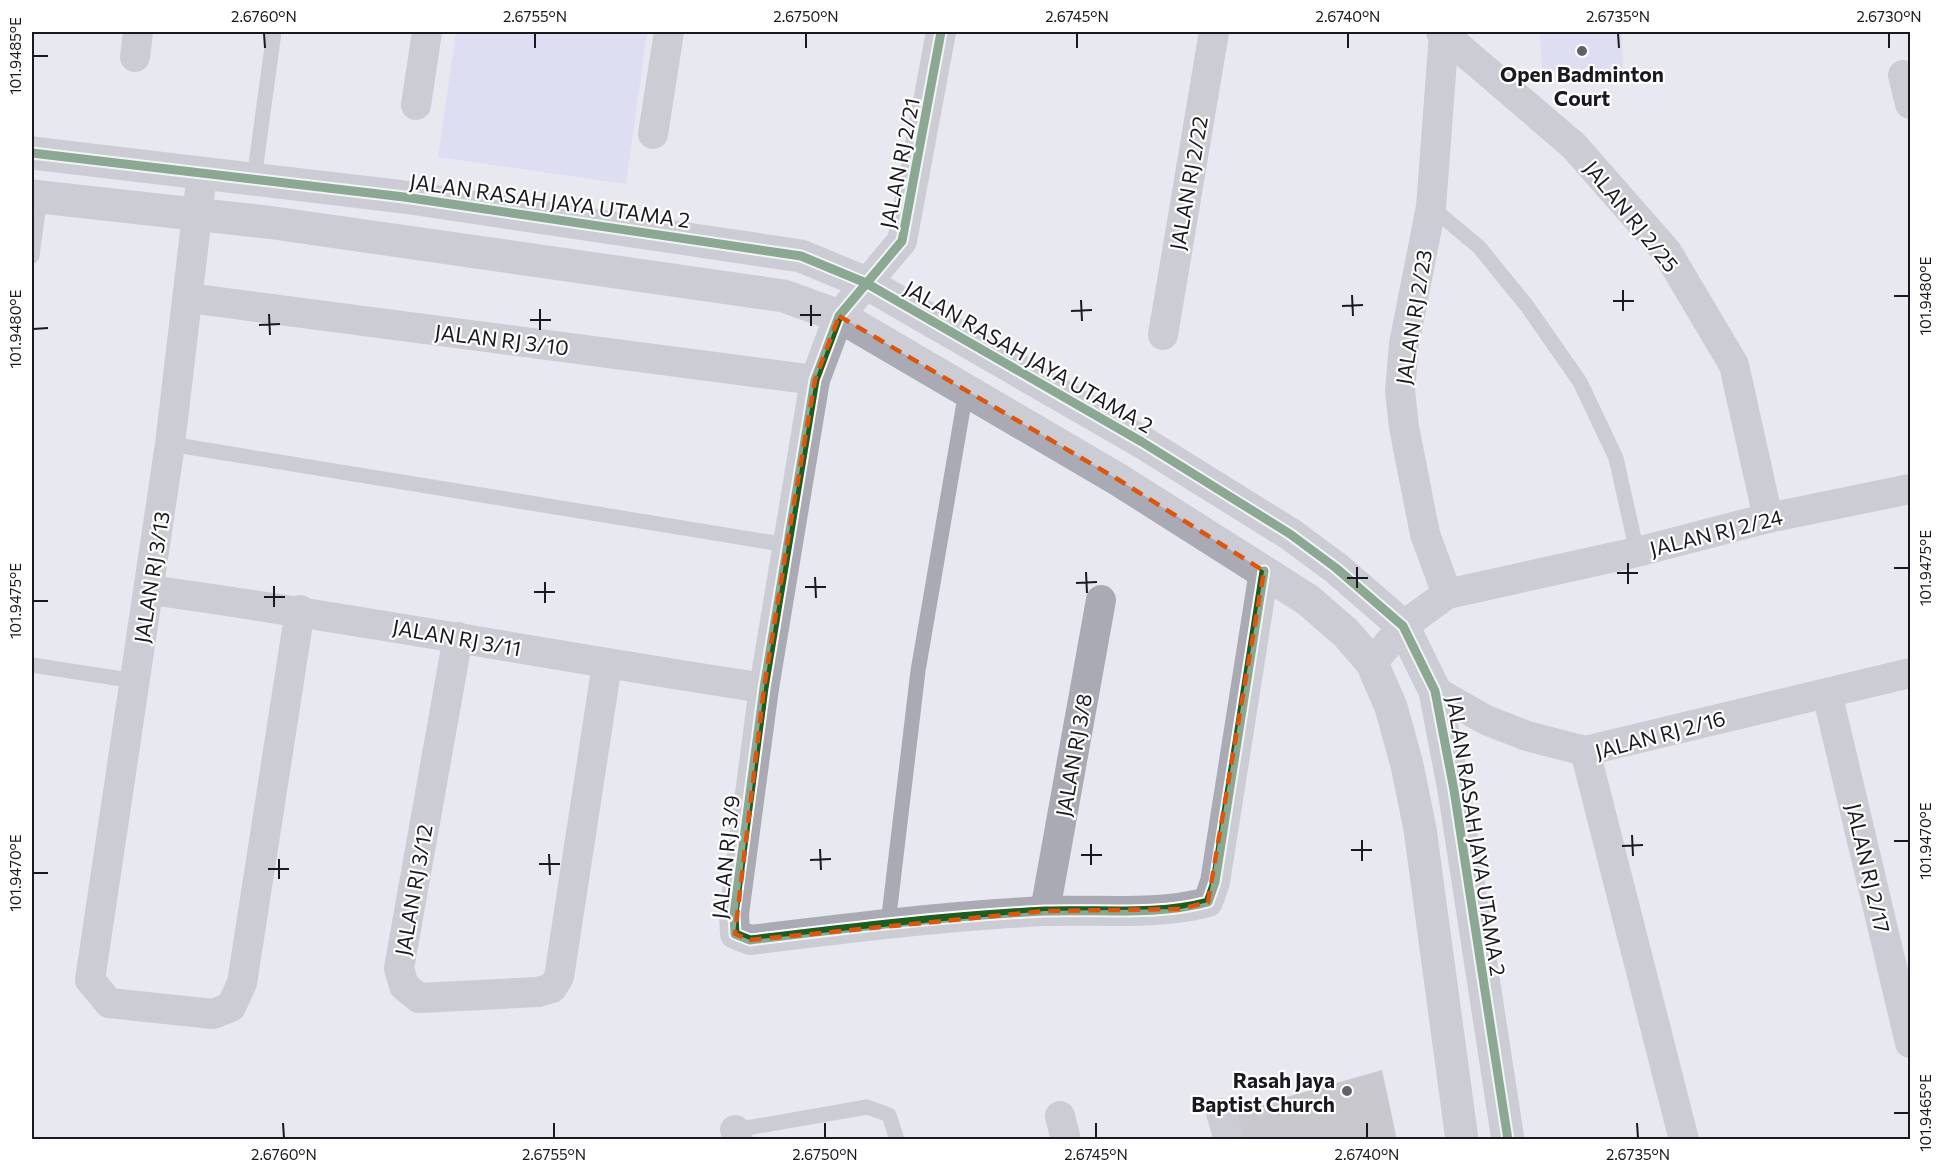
<svg xmlns="http://www.w3.org/2000/svg" width="1942" height="1171" viewBox="0 0 1942 1171" font-family="Commissioner,sans-serif">
<rect width="100%" height="100%" fill="#e8e8f1"/>
<g fill="#d3d3f7">
<polygon points="456,32 647,32 626,184 438,157"/>
<polygon points="1540,32 1622,32 1623,70 1542,71"/>
</g>
<polygon fill="#a5a2a4" points="1382,1070 1397,1140 1242,1140 1234,1112"/>
<g fill="none" stroke-linecap="round" stroke-linejoin="round">
<g stroke="#aaaab4" stroke-width="15">
<polyline points="254,179 274,32"/>
<polyline points="1431,207 1479,247 1527,306 1580,382 1616,458 1637,552"/>
<polyline points="32,256 40,197"/>
<polyline points="170,444 787,545"/>
<polyline points="32,665 135,681"/>
<polyline points="888,924 918,671 966,391"/>
<polyline points="735,1130 867,1107 889,1115 897,1140"/>
</g>
<g stroke="#aaaab4" stroke-width="30">
<path d="M941 32 902 241 839 316 815 380 764 688 734 914 735 934 750 940C848 928 946 916 1045 911 1099 909 1156 916 1208 902L1215 882 1264 571"/>
<polyline points="1441,32 1574,146 1667,252 1734,365 1768,518"/>
<polyline points="1444,34 1431,207 1404,344 1400,391 1404,427 1425,534 1447,594"/>
<polyline points="135,57 138,32"/>
<polyline points="1903,75 1910,104"/>
<polyline points="416,105 427,32"/>
<polyline points="653,134 669,32"/>
<polyline points="202,173 170,444 90,980 109,1003 213,1014 231,1007 242,983 300,610"/>
<polyline points="189,298 815,380"/>
<polyline points="1163,335 1214,32"/>
<path d="M150 590C355 618 559 657 764 688"/>
<polyline points="458,637 399,968 404,986 419,998 538,992 552,988 559,977 607,664"/>
<polyline points="1372,663 1403,626 1447,594 1637,552 1768,518 1910,489"/>
<polyline points="1435,691 1486,720 1527,736 1585,751"/>
<polyline points="1827,693 1910,1043"/>
<polyline points="1045,911 1101,600"/>
<polyline points="1221,1113 1229,1140"/>
<polyline points="1060,1116 1066,1140"/>
<polyline points="735,1130 738,1140"/>
<polyline points="1684,1140 1585,751 1910,673"/>
</g>
<g stroke="#aaaab4" stroke-width="33">
<polyline points="32,153 404,197 801,256 866,283 1142,442 1290,534 1336,568 1403,626 1435,691 1454,790 1508,1140"/>
<polyline points="32,196 267,222 784,296 839,316 1119,480 1308,600 1346,633 1372,663 1391,707 1407,765 1420,829 1462,1140"/>
</g>
<defs>
<g id="cycleway">
<path d="M941 32 902 241 839 316 815 380 764 688 734 914 735 934 750 940C848 928 946 916 1045 911 1099 909 1156 916 1208 902L1215 882 1264 571"/>
<polyline points="32,153 404,197 801,256 866,283 1142,442 1290,534 1336,568 1403,626 1435,691 1454,790 1508,1140"/>
</g>
</defs>
<use href="#cycleway" stroke="#fff" stroke-width="13"/>
<use href="#cycleway" stroke="#1b5e20" stroke-width="9"/>
</g>
<path d="M0 0H1942V1171H0ZM839 316 1119 480 1264 571 1208 902 1181 909 1045 911 750 940 735 934 764 688 787 545 815 380Z" fill="#e8e8f1" fill-opacity=".55" fill-rule="evenodd"/>
<path fill="none" stroke="#de560d" stroke-width="4.5" stroke-dasharray="12 8" stroke-linejoin="round" d="M839 316 1119 480 1264 571 1208 902 1181 909 1045 911 750 940 735 934 764 688 787 545 815 380Z"/>
<path fill="none" stroke="#19191f" stroke-width="2" d="M264 33 265 48M535 33V48M806 33V48M1077 33V48M1348 33V48M1618 33 1619 48M1889 33V48M33 56H48M1623 290V311M1352 295 1353 316M1894 296H1909M1081 300 1082 321M1613 301H1634M811 305V326M1342 306 1363 305M540 309V330M1071 311 1092 310M269 314 270 335M800 315H821M530 320H551M259 325 280 324M33 329 48 328M1628 563V584M1357 567V588M1894 568H1909M1086 572 1087 593M1617 573H1638M815 577 816 598M1347 578H1368M545 582V603M1076 583 1097 582M274 586V607M805 587H826M534 592H555M264 597H285M33 601H48M1632 835 1633 856M1362 840V861M1894 841H1909M1091 844V865M1622 846 1643 845M820 849 821 870M1351 850H1372M549 854 550 875M1081 855H1102M279 859V879M810 860 831 859M539 864H560M268 869H289M33 873H48M1894 1113H1909M283 1123 284 1138M554 1123V1138M825 1123V1138M1096 1123V1138M1367 1123V1138M1637 1123 1638 1138"/>
<g fill="#616168" stroke="#fff" stroke-width="2">
<circle cx="1582" cy="51" r="6"/>
<circle cx="1347" cy="1091" r="6"/>
</g>
<g text-anchor="middle" dominant-baseline="central" stroke-width="4.5" stroke-linejoin="round" paint-order="stroke">
<g font-size="21" font-weight="bold" fill="#19191f" stroke="#fff">
<text x="1582" y="73">Open Badminton<tspan x="1582" dy="24">Court</tspan></text>
<text x="1335" y="1079" text-anchor="end">Rasah Jaya<tspan x="1335" dy="24">Baptist Church</tspan></text>
</g>
<g font-size="21" fill="#19191f" stroke="#fff">
<text transform="translate(899 163) rotate(-79)">JALAN RJ 2/21</text>
<text transform="translate(1188 183) rotate(-80)">JALAN RJ 2/22</text>
<text transform="translate(550 200) rotate(8)">JALAN RASAH JAYA UTAMA 2</text>
<text transform="translate(1632 216) rotate(51)">JALAN RJ 2/25</text>
<text transform="translate(1413 317) rotate(-81)">JALAN RJ 2/23</text>
<text transform="translate(502 339) rotate(7)">JALAN RJ 3/10</text>
<text transform="translate(1029 356) rotate(30)">JALAN RASAH JAYA UTAMA 2</text>
<text transform="translate(1716 532) rotate(-14)">JALAN RJ 2/24</text>
<text transform="translate(151 577) rotate(-81)">JALAN RJ 3/13</text>
<text transform="translate(457 637) rotate(10)">JALAN RJ 3/11</text>
<text transform="translate(1660 734) rotate(-15)">JALAN RJ 2/16</text>
<text transform="translate(1073 755) rotate(-80)">JALAN RJ 3/8</text>
<text transform="translate(1477 836) rotate(81)">JALAN RASAH JAYA UTAMA 2</text>
<text transform="translate(725 857) rotate(-84)">JALAN RJ 3/9</text>
<text transform="translate(1869 868) rotate(77)">JALAN RJ 2/17</text>
<text transform="translate(413 890) rotate(-80)">JALAN RJ 3/12</text>
</g>
</g>
<rect width="1942" height="1171" fill="none" stroke="#ffffff" stroke-width="66"/>
<rect x="33" y="33" width="1876" height="1105" fill="none" stroke="#19191f" stroke-width="2"/>
<g font-size="15" text-anchor="middle" fill="#19191f">
<text x="264" y="22">2.6760°N</text>
<text x="535" y="22">2.6755°N</text>
<text x="806" y="22">2.6750°N</text>
<text x="1077" y="22">2.6745°N</text>
<text x="1348" y="22">2.6740°N</text>
<text x="1618" y="22">2.6735°N</text>
<text x="1889" y="22">2.6730°N</text>
<text transform="translate(16 56) rotate(-90)" y="5">101.9485°E</text>
<text transform="translate(1926 296) rotate(-90)" y="5">101.9480°E</text>
<text transform="translate(16 329) rotate(-90)" y="5">101.9480°E</text>
<text transform="translate(1926 568) rotate(-90)" y="5">101.9475°E</text>
<text transform="translate(16 601) rotate(-90)" y="5">101.9475°E</text>
<text transform="translate(1926 841) rotate(-90)" y="5">101.9470°E</text>
<text transform="translate(16 873) rotate(-90)" y="5">101.9470°E</text>
<text transform="translate(1926 1113) rotate(-90)" y="5">101.9465°E</text>
<text x="284" y="1160">2.6760°N</text>
<text x="554" y="1160">2.6755°N</text>
<text x="825" y="1160">2.6750°N</text>
<text x="1096" y="1160">2.6745°N</text>
<text x="1367" y="1160">2.6740°N</text>
<text x="1638" y="1160">2.6735°N</text>
</g>
</svg>
